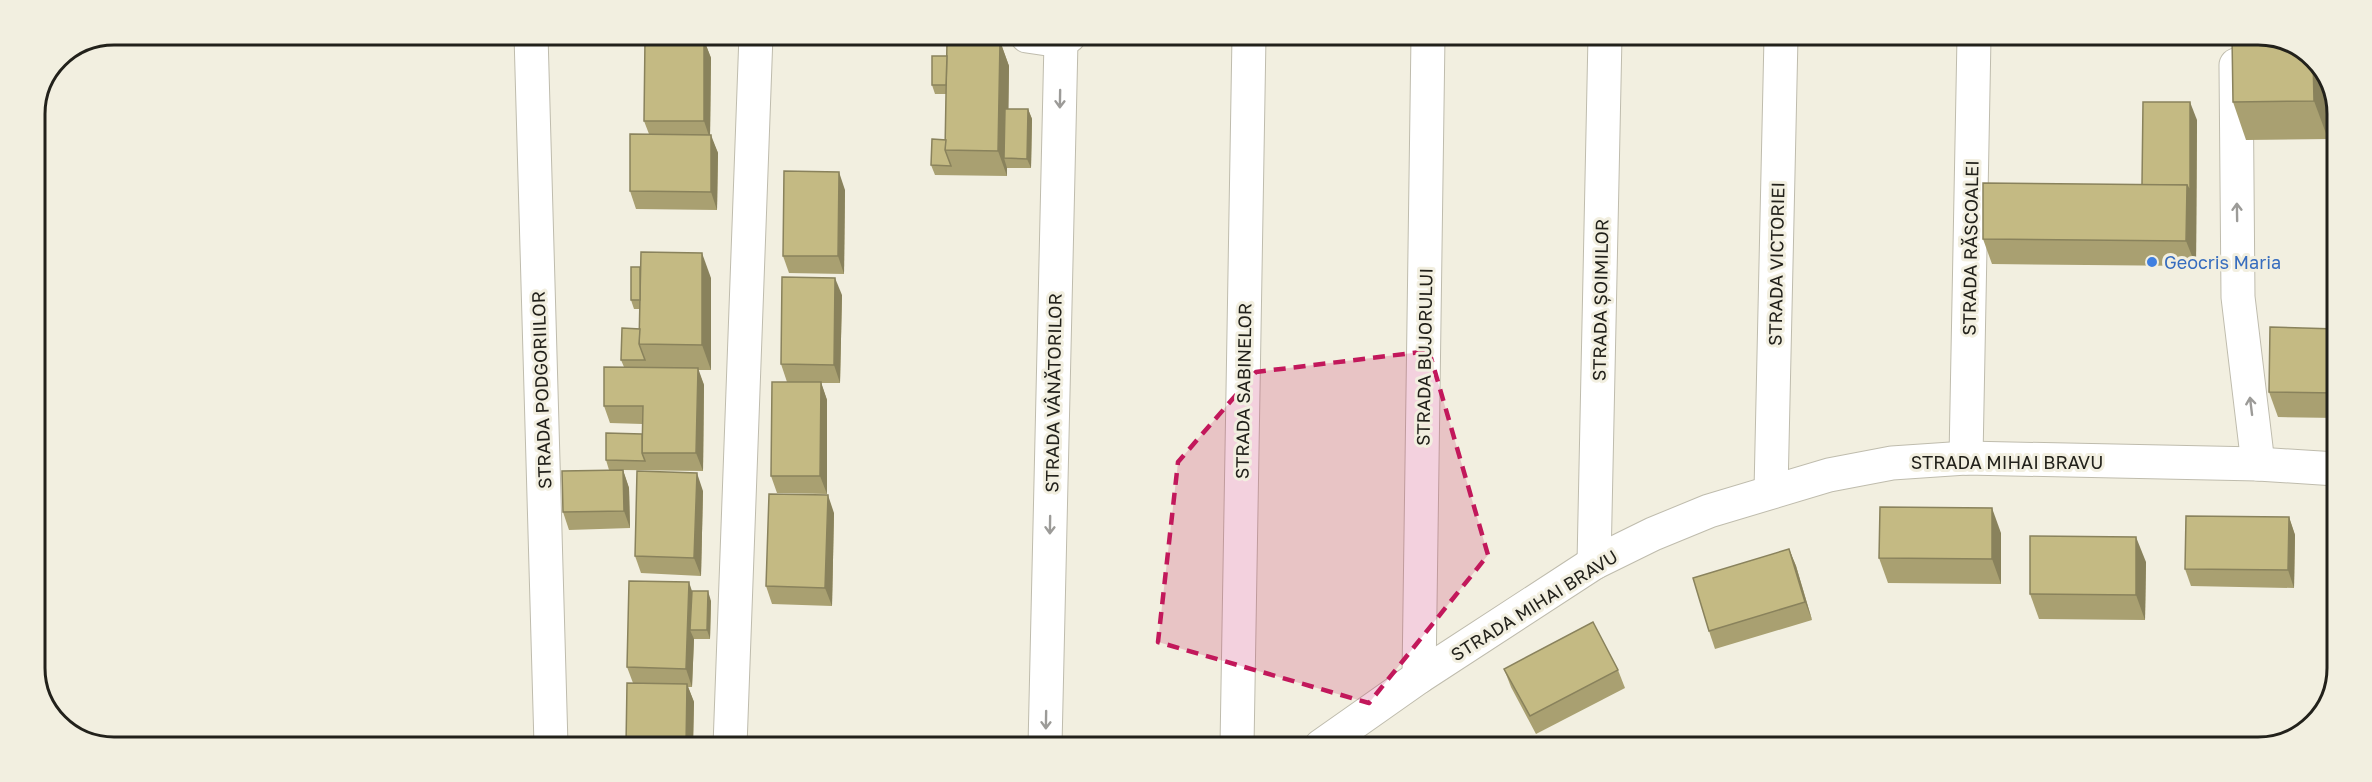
<svg xmlns="http://www.w3.org/2000/svg" width="2372" height="782" viewBox="0 0 2372 782" font-family="'Golos Text',sans-serif">
<rect width="100%" height="100%" fill="#f2efe0"/>
<g fill="none" stroke-linecap="round" stroke-linejoin="round">
<defs>
<g id="minor">
<polyline points="531,35 551,745"/>
<polyline points="1027,36 1061,41 1069,36"/>
<polyline points="2236,65 2238,297 2258,464"/>
<polyline points="1966,458 1974,37"/>
<polyline points="1771,491 1781,37"/>
<polyline points="1594,563 1605,36"/>
<polyline points="1419,677 1428,36"/>
<polyline points="730,746 756,35"/>
<polyline points="1045,746 1061,41"/>
<polyline points="1237,746 1249,36"/>
<polyline points="1321,746 1419,677 1594,563 1653,534 1709,511 1829,475 1892,463 1966,458 2258,464 2336,469"/>
</g>
</defs>
<use href="#minor" stroke="#bfbcad" stroke-width="35"/>
<use href="#minor" stroke="#fff" stroke-width="33"/>
</g>
<g fill="#a9a071">
<polygon points="704,40 711,58 710,135 718,153 717,210 636,209 630,191 649,134 644,121"/>
<polygon points="1000,41 1009,66 1008,109 1028,109 1032,119 1031,168 1007,168 1007,176 935,175 931,165 946,140 946,94 935,94 932,85 947,56"/>
<polygon points="2318,62 2327,84 2328,139 2246,140 2233,102"/>
<polygon points="2197,120 2196,266 1992,264 1983,239 2142,185"/>
<polygon points="845,190 844,274 789,273 783,256"/>
<polygon points="711,278 711,370 698,370 704,385 703,471 623,470 629,488 630,528 569,530 563,512 623,470 609,470 606,460 642,434 642,424 610,423 604,406 624,367 621,360 640,329 640,309 634,309 631,300"/>
<polygon points="842,295 840,383 821,383 827,400 827,494 777,493 771,476 787,382 781,364"/>
<polygon points="2336,329 2336,418 2278,417 2269,392"/>
<polygon points="703,491 701,576 641,573 635,556"/>
<polygon points="834,513 832,606 772,604 766,586"/>
<polygon points="2289,517 2295,535 2294,588 2191,586 2185,569"/>
<polygon points="2001,533 2001,584 1888,583 1879,558"/>
<polygon points="1789,549 1796,566 1812,620 1715,649 1709,631"/>
<polygon points="2146,562 2145,620 2039,619 2030,594"/>
<polygon points="692,591 711,601 710,639 694,639 692,687 688,687 694,702 693,745 626,745 633,683 627,667"/>
<polygon points="1504,669 1618,670 1625,688 1536,734 1511,687"/>
</g>
<g fill="#89825c">
<polygon points="704,40 711,58 710,139 704,121"/>
<polygon points="1000,41 1009,66 1008,158 1004,158 1007,168 1007,176 998,151"/>
<polygon points="2313,59 2318,62 2327,84 2328,139 2314,101"/>
<polygon points="2190,102 2197,120 2196,266 2186,241 2187,185"/>
<polygon points="1028,109 1032,119 1031,168 1027,159"/>
<polygon points="711,135 718,153 717,210 711,192"/>
<polygon points="839,172 845,190 844,274 838,256"/>
<polygon points="702,253 711,278 711,370 702,345"/>
<polygon points="835,278 842,295 840,383 834,365"/>
<polygon points="698,368 704,385 703,471 696,453"/>
<polygon points="821,382 827,400 827,494 820,476"/>
<polygon points="623,470 629,488 630,528 624,511"/>
<polygon points="697,473 703,491 701,576 694,558"/>
<polygon points="828,495 834,513 832,606 825,588"/>
<polygon points="1992,508 2001,533 2001,584 1992,559"/>
<polygon points="2289,517 2295,535 2294,588 2288,570"/>
<polygon points="2136,537 2146,562 2145,620 2136,595"/>
<polygon points="1789,549 1796,566 1812,620 1805,602"/>
<polygon points="689,582 695,600 690,630 694,639 692,687 686,669"/>
<polygon points="708,591 711,601 710,639 707,630"/>
<polygon points="687,684 694,702 693,745 686,745"/>
</g>
<g fill="#c4ba83" stroke="#89825c" stroke-width="1.5">
<polygon points="2232,37 2279,37 2313,59 2314,101 2233,102"/>
<polygon points="645,39 704,40 704,121 644,121"/>
<polygon points="947,41 1000,41 998,151 945,150"/>
<polygon points="932,56 947,56 946,85 932,85"/>
<polygon points="2143,102 2190,102 2190,192 2187,185 2142,185"/>
<polygon points="1005,109 1028,109 1027,159 1004,158"/>
<polygon points="630,134 711,135 711,192 630,191"/>
<polygon points="932,139 946,140 945,150 951,166 931,165"/>
<polygon points="784,171 839,172 838,256 783,256"/>
<polygon points="1983,183 2187,185 2186,241 1983,239"/>
<polygon points="641,252 702,253 702,345 639,344"/>
<rect x="631" y="267" width="9" height="33"/>
<polygon points="782,277 835,278 834,365 781,364"/>
<polygon points="2270,327 2336,329 2336,393 2269,392"/>
<polygon points="622,328 640,329 639,344 645,360 621,360"/>
<polygon points="604,367 698,368 696,453 642,453 643,406 604,406"/>
<polygon points="772,382 821,382 820,476 771,476"/>
<polygon points="606,433 642,434 642,453 645,461 606,460"/>
<polygon points="623,470 624,511 563,512 562,471"/>
<polygon points="637,471 697,473 694,558 635,556"/>
<polygon points="769,494 828,495 825,588 766,586"/>
<polygon points="1880,507 1992,508 1992,559 1879,558"/>
<polygon points="2186,516 2289,517 2288,570 2185,569"/>
<polygon points="2030,536 2136,537 2136,595 2030,594"/>
<polygon points="1789,549 1805,602 1709,631 1693,578"/>
<polygon points="629,581 689,582 686,669 627,667"/>
<polygon points="692,591 708,591 707,630 690,630"/>
<polygon points="1593,622 1618,670 1530,716 1504,669"/>
<polygon points="627,683 687,684 686,745 626,745"/>
</g>
<defs><path id="oneway-shaft" d="M-6 0H5M1.5-3L5.5 0L1.5 3" fill="none" stroke-width="1.6" stroke-linecap="round" stroke-linejoin="round" transform="scale(1.5)"/></defs>
<g stroke="#9c9b98">
<use href="#oneway-shaft" transform="translate(1060 99) rotate(91)"/>
<use href="#oneway-shaft" transform="translate(2237 212) rotate(-91)"/>
<use href="#oneway-shaft" transform="translate(2251 406) rotate(-97)"/>
<use href="#oneway-shaft" transform="translate(1050 525) rotate(91)"/>
<use href="#oneway-shaft" transform="translate(1046 720) rotate(91)"/>
</g>
<path fill="#c2185b" fill-opacity="0.2" stroke="#c2185b" stroke-width="4.5" stroke-dasharray="12 8" stroke-linejoin="round" d="M1429 351 1488 555 1369 703 1158 642 1178 462 1256 372Z"/>
<circle fill="#3f7fe0" stroke="#f2efe0" stroke-width="2" cx="2152" cy="262" r="6"/>
<g text-anchor="middle" dominant-baseline="central" stroke-width="6" stroke-linejoin="round" paint-order="stroke">
<g font-size="18" fill="#22211b" stroke="#f2efe0">
<text transform="translate(1970 248) rotate(-89)">STRADA RĂSCOALEI</text>
<text transform="translate(1776 264) rotate(-89)">STRADA VICTORIEI</text>
<text transform="translate(1600 300) rotate(-89)">STRADA ȘOIMILOR</text>
<text transform="translate(1424 357) rotate(-89)">STRADA BUJORULUI</text>
<text transform="translate(541 390) rotate(-92)">STRADA PODGORIILOR</text>
<text transform="translate(1243 391) rotate(-89)">STRADA SABINELOR</text>
<text transform="translate(1053 393) rotate(-89)">STRADA VÂNĂTORILOR</text>
<text x="2007" y="462">STRADA MIHAI BRAVU</text>
<text transform="translate(1534 605) rotate(-32)">STRADA MIHAI BRAVU</text>
</g>
<g font-size="18" fill="#366cbe" stroke="#f2efe0" text-anchor="start">
<text x="2164" y="262">Geocris Maria</text>
</g>
</g>
<path d="M0 0H2372V782H0ZM114 45H2258A69 69 0 0 1 2327 114V668A69 69 0 0 1 2258 737H114A69 69 0 0 1 45 668V114A69 69 0 0 1 114 45Z" fill="#f2efe0" fill-rule="evenodd"/>
<path fill="none" stroke="#22211b" stroke-width="3" d="M114 45H2258A69 69 0 0 1 2327 114V668A69 69 0 0 1 2258 737H114A69 69 0 0 1 45 668V114A69 69 0 0 1 114 45Z"/>
</svg>
